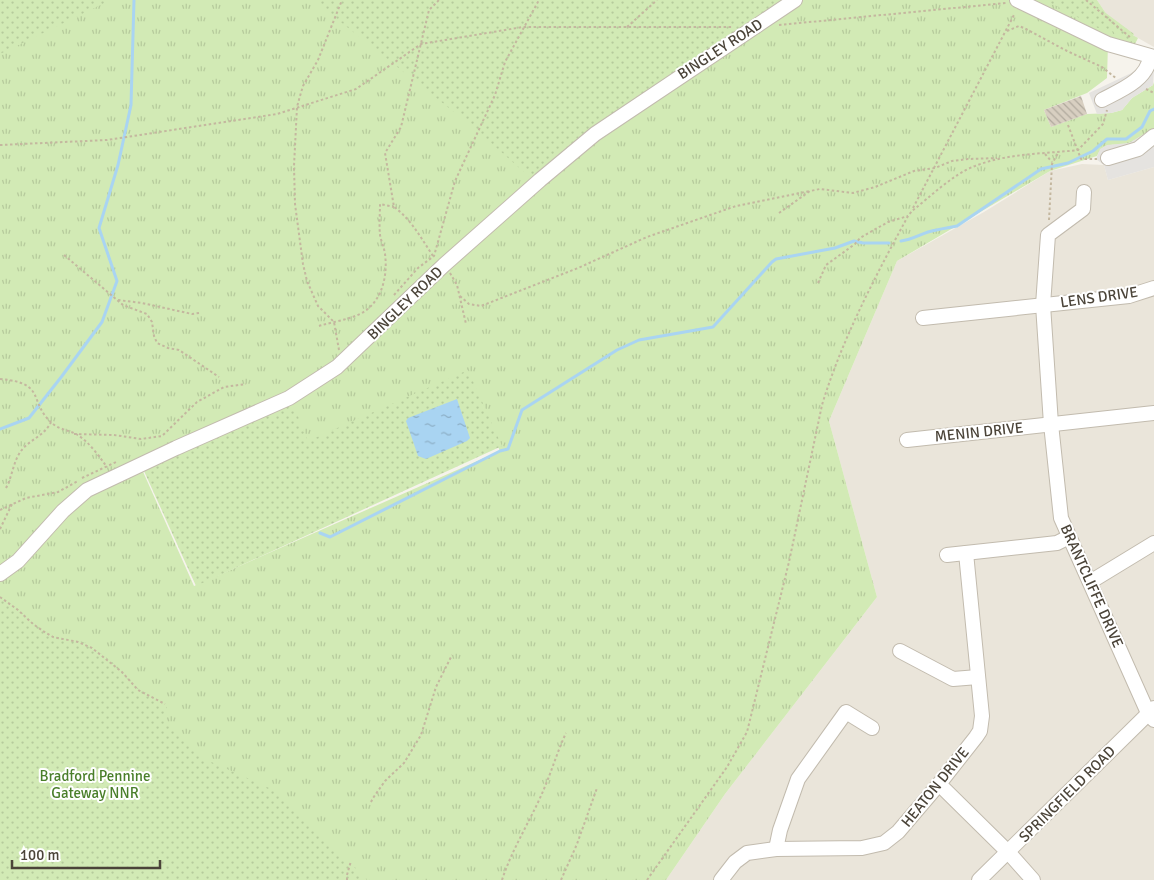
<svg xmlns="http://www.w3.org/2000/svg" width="1154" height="880" viewBox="0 0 1154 880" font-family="Signika,sans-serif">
<defs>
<pattern id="grass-tufts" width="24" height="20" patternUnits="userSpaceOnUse" patternTransform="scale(1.25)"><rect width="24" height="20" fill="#d2eab5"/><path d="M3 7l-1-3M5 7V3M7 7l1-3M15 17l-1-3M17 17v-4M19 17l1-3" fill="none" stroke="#b6ca9c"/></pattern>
<pattern id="park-dots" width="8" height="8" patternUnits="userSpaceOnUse" patternTransform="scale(1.25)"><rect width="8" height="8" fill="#d2eab5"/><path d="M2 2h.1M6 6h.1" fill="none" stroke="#b6ca9c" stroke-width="1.8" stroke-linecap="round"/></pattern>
<pattern id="water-ripples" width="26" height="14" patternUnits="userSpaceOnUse" patternTransform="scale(1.25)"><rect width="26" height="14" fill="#a9d4f2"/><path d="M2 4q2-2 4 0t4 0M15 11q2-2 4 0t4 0" fill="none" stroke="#8caec5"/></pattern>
<pattern id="building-back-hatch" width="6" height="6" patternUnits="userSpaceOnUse" patternTransform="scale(1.25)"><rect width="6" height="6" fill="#d8cfc1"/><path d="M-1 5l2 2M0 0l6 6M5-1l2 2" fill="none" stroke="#b1aa9e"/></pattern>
</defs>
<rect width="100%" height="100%" fill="#f6f3ec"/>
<g fill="#eae5da">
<polygon points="1097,0 1154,0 1154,47 1113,24"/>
<polygon points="1082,164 1104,165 1108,180 1154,167 1154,880 666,880 725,794 877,597 829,421 897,261 984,212 1050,171"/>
</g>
<path fill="url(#grass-tufts)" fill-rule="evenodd" d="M0 0H1097L1113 24 1138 38 1135 44H1108L1107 78 1087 93 1044 110 1051 127 1087 114 1111 113 1122 110 1132 98 1153 85 1154 82V128C1146 132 1137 140 1129 143 1115 148 1105 139 1097 156L1050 171 897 261 829 421 877 597 725 794 666 880H0ZM465 373 500 451 194 586 140 465 292 404 305 445Z"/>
<g fill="url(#park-dots)">
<polygon points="0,0 111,0 0,54"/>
<polygon points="313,0 783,0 533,180 474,128"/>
<polygon points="1045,0 1093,0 1095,5 1134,34 1129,42 1106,28 1098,28"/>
<polygon points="468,370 502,446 196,586 144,471 292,401 308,441"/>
<polygon points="0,598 20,610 27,619 53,636 84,642 96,649 117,666 133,685 167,707 165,715 167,721 207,760 278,792 367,880 0,880"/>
</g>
<g fill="#e5e3e0">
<polygon points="1153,66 1154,69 1153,85 1132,98 1122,110 1111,113 1097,114 1089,93 1144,67"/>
<polygon points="1154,128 1154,167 1108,180 1104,165 1096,159 1100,149 1107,145 1129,143"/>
</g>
<polygon fill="url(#water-ripples)" points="457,399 470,438 467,441 426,459 418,456 406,421 408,418"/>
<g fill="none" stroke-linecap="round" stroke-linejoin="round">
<g stroke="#a9d4f2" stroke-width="3">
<path d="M901 241C911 240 919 235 928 232 938 229 947 228 957 226L1041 169 1068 163 1093 151 1107 139H1126L1142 127 1150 111 1154 109"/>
<polyline points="0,429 29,418 62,376 102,322 117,281 99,228 118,165 131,105 134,0"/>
<polyline points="320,533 330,537 500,451 508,449 522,410 617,350 639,340 713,327 772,262 776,259 835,248 854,241 863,243 889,243"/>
</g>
</g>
<polygon fill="url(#building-back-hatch)" points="1081,96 1087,114 1051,127 1044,110"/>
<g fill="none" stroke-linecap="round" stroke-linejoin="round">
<defs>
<g id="minor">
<polyline points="1017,0 1108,44 1154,57"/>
<path d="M1102 100C1121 90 1147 80 1150 57"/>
<polyline points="1108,158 1138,149 1154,136"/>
<polyline points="1084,192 1083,209 1048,235 1043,305 1051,424 1061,518 1148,713 1154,720"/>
<polyline points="923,318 1129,296 1154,288"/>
<polyline points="907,440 1154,413"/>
<polyline points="947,555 1057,543 1069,537"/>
<polyline points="0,574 18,561 63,511 87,490 176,448 289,398 337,367 444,265 540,180 595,134 795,0"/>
<polyline points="1090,582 1154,543"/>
<polyline points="900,651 953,679 978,677"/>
<polyline points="939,784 1009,853 1033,880"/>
<polyline points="776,849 780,830 798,779 846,712 872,728"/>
<polyline points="721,880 735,862 747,853 776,849 862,848 884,843 898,832 939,784 976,737 980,731 982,716 966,553"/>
<polyline points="979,880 1154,708"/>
</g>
</defs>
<use href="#minor" stroke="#c2bbae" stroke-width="16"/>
<g stroke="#c4b79f" stroke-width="2" stroke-dasharray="2.5 2.5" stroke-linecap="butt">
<polyline points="1086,0 1131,38"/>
<polyline points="779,25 1006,3"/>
<polyline points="627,27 657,0"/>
<polyline points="1007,31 1019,26 1026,29 1067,51 1102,67 1117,79"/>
<polyline points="1146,89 1154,93"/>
<polyline points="1068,125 1081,159 1097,159"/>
<polyline points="0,145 107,140 277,114 356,89 421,44 523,27 732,27"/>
<polyline points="1045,154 1052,162"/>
<polyline points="913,208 1015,13"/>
<polyline points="779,213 810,191 820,189 853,193 875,187 914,171 935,168 952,161 968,159 997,158"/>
<polyline points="1049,220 1052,164 1058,153"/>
<polyline points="64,255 123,305 147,314 152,322 154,336 157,343 168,348 179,350 219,377"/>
<path d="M433 256C421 238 411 219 394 207L385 153 401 127 429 10 439 0"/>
<polyline points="450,273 457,285 466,324"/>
<polyline points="818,283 826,265 855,244 860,238 888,222 908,216"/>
<polyline points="394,295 418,268 434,256 455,181 495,95 505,62 539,0"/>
<polyline points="460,296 469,304 481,306 578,268 647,237 736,206 810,191"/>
<polyline points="118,300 142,303 192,314 199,313"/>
<path d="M319 326C332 322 347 320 360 314 382 303 388 276 385 254 384 247 381 241 380 235 379 225 380 214 380 204L394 207"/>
<polyline points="339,350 334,322 318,306 307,281 303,264 295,204 294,166 297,107 300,96 303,86 318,60 342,0"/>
<path d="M0 379C48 383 27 402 53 424 59 429 67 430 74 433 88 440 98 455 107 467"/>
<polyline points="74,434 114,435 141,439 162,436 197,402 224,387 246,384"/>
<polyline points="82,478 116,462"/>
<path d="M6 488C12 477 13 464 19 454 27 440 44 437 51 422"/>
<polyline points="0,510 26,498 58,492 78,481"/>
<polyline points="0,529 12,504"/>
<polyline points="0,597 18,610 33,624 46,633 53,637 78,642 92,648 122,672 138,690 165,704"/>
<polyline points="371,802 373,798 385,781 404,763 421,735 436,687 452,655"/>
<polyline points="347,880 347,875 351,861"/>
<path d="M502 880C513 846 533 817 546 784 553 767 558 750 566 733"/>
<polyline points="561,880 577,844 597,788"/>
<path d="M647 880 727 767 747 732 789 562 822 405C842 339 875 277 908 216L912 211C930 197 953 174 975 166 1008 153 1044 154 1078 150L1103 124 1107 110"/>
</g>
<use href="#minor" stroke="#fff" stroke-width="14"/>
</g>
<g text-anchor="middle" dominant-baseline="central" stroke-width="4" stroke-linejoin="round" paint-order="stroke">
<g font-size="15" fill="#4b4439" stroke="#fff">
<text transform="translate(720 49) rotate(-33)">BINGLEY ROAD</text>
<text transform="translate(1099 297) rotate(-8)">LENS DRIVE</text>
<text transform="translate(405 303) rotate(-44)">BINGLEY ROAD</text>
<text transform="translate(979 432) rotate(-6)">MENIN DRIVE</text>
<text transform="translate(1092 586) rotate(66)">BRANTCLIFFE DRIVE</text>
<text transform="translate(935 787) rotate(-51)">HEATON DRIVE</text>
<text transform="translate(1067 794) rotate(-45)">SPRINGFIELD ROAD</text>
</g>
<g font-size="15" fill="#4a7f2a" stroke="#fff">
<text x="95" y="776">Bradford Pennine<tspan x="95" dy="17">Gateway NNR</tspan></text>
</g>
</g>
<path d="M12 860v8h148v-8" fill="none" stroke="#4b4439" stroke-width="2.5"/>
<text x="20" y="860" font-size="15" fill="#4b4439" stroke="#ffffff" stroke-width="4" paint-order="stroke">100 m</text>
</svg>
